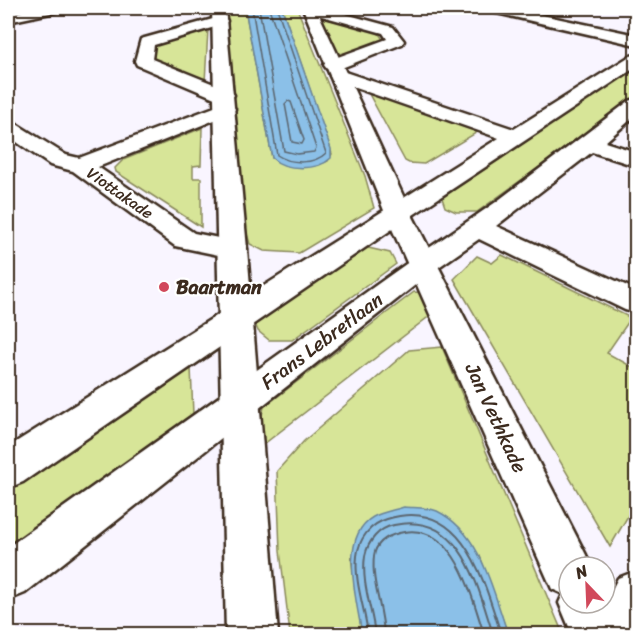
<svg xmlns="http://www.w3.org/2000/svg" width="644" height="642" viewBox="0 0 644 642" font-family="Sriracha,sans-serif">
<rect width="100%" height="100%" fill="#f9f5ff"/>
<filter id="ink" filterUnits="userSpaceOnUse"><feTurbulence type="fractalNoise" baseFrequency=".0167" numOctaves="2"/><feDisplacementMap in="SourceGraphic" scale="12" xChannelSelector="R" yChannelSelector="G"/><feConvolveMatrix kernelMatrix="1 2 1 2 8 2 1 2 1" color-interpolation-filters="sRGB"/></filter>
<g filter="url(#ink)">
<g fill="#d7e598" stroke="#89885b" stroke-width="1.5">
<path d="M226 8H245L272 158C293 165 307 170 328 161L332 154 282 8H297L365 176 374 208 299 253 264 251 250 244 245 227Z"/>
<polygon points="320,17 378,32 384,41 340,57"/>
<polygon points="208,30 205,82 152,59 153,45"/>
<polygon points="636,68 636,97 477,212 456,212 445,207 442,198"/>
<polygon points="373,92 481,130 424,164 409,163 405,161 369,94"/>
<polygon points="202,128 201,165 193,166 193,178 201,178 201,227 116,172 115,168 123,160"/>
<polygon points="364,247 390,253 396,264 292,340 269,340 258,331 254,321"/>
<polygon points="502,255 631,318 607,353 636,369 636,502 610,547 454,279 477,256 492,263"/>
<polygon points="414,292 427,293 436,311 260,447 259,426 264,407"/>
<polygon points="442,347 563,634 508,634 480,556 351,557 362,634 290,634 280,551 277,471 304,441 409,350"/>
<polygon points="186,365 191,368 193,414 189,423 8,560 8,483"/>
</g>
<g fill="#8bc0e8" stroke="#6b8497" stroke-width="1.5">
<path d="M245 8H282L331 149V158C318 171 285 171 272 158Z"/>
<path d="M404 507C414 508 428 507 437 511 482 533 493 592 508 634H362C357 602 338 537 373 517 382 512 395 510 404 507Z"/>
</g>
<g fill="none" stroke-linecap="round" stroke-linejoin="round">
<g stroke="#5b666f" stroke-width="1.5">
<path d="M252 8 277 155C290 164 314 165 326 153L277 8"/>
<polyline points="259,8 284,151 297,154 314,152 316,148 269,8"/>
<polygon points="288,101 291,102 304,140 302,144 292,142 285,104"/>
</g>
<g stroke="#5b666f" stroke-width="2">
<path d="M368 634C365 609 354 582 357 556 359 539 370 524 387 519 463 495 484 581 501 634"/>
<path d="M375 634C372 609 361 582 365 556 368 541 379 528 394 525 462 511 477 585 493 634"/>
<path d="M384 634C383 608 371 582 374 556 376 542 387 536 399 533 455 519 471 595 484 634"/>
</g>
<defs>
<g id="minor">
<polygon points="38,8 62,8 60,11 8,22 8,14"/>
<polygon points="303,8 323,8 393,27 404,41 402,44 339,69 327,69 324,65 327,61 387,39 383,33 304,11"/>
<polygon points="485,8 509,8 636,35 636,45 492,12"/>
<polygon points="220,17 225,18 227,21 225,24 154,45 152,59 231,91 234,95 231,99 217,99 137,65 135,61 141,39"/>
<polygon points="636,55 636,67 407,219 23,482 8,488 8,447 499,138 333,80 330,76 333,72 345,72 514,129 630,56"/>
<polygon points="636,99 636,115 605,142 636,152 636,166 592,152 496,226 636,290 636,313 625,310 479,239 433,271 25,593 8,600 8,547 413,259 496,202 629,101"/>
<polygon points="225,103 232,105 235,109 232,113 98,167 194,233 243,243 247,249 243,255 233,258 175,246 73,171 50,165 8,136 8,121 15,123 66,155 79,158"/>
<polygon points="636,571 636,634 590,634 598,616 618,578"/>
</g>
<g id="tertiary">
<polygon points="212,8 225,8 247,249 278,634 226,634"/>
<polygon points="303,8 316,8 411,213 586,555 591,567 569,567 569,603 605,603 605,592 624,634 572,634 559,603 563,594 552,589 385,213"/>
</g>
</defs>
<use href="#minor" stroke="#3b2a1e" stroke-width="5"/>
<use href="#tertiary" stroke="#3b2a1e" stroke-width="5"/>
<use href="#minor" fill="#fff" fill-rule="evenodd"/>
<use href="#tertiary" fill="#fff" fill-rule="evenodd"/>
</g>
</g>
<circle fill="#d1495b" stroke="#fff" stroke-width="2" cx="164" cy="287" r="6"/>
<g text-anchor="middle" dominant-baseline="central" stroke-width="4.5" stroke-linejoin="round" paint-order="stroke">
<g font-size="16" fill="#3b2a1e" stroke="#fff">
<text transform="translate(120 193) rotate(35)">Viottakade</text>
</g>
<g font-size="20" font-weight="bold" fill="#3b2a1e" stroke="#fff" text-anchor="start">
<text x="176" y="287">Baartman</text>
</g>
<g font-size="20" fill="#3b2a1e" stroke="#fff">
<text transform="translate(322 341) rotate(-37)">Frans Lebretlaan</text>
<text transform="translate(496 418) rotate(65)">Jan Vethkade</text>
</g>
</g>
<rect width="644" height="642" fill="none" stroke="#fff" stroke-width="30"/>
<rect x="15" y="15" width="614" height="612" fill="none" stroke="#3b2a1e" stroke-width="2" filter="url(#ink)"/>
<g transform="translate(587 585) rotate(337)"><circle r="28" fill="#ffffff" stroke="#b1aaa5" stroke-width="1.5"/>
<path d="M0-4.5L10 22L0 15L-10 22Z" fill="#d1495b"/>
<text y="-9" font-size="16" font-weight="bold" text-anchor="middle" fill="#3b2a1e">N</text>
</g>
</svg>
